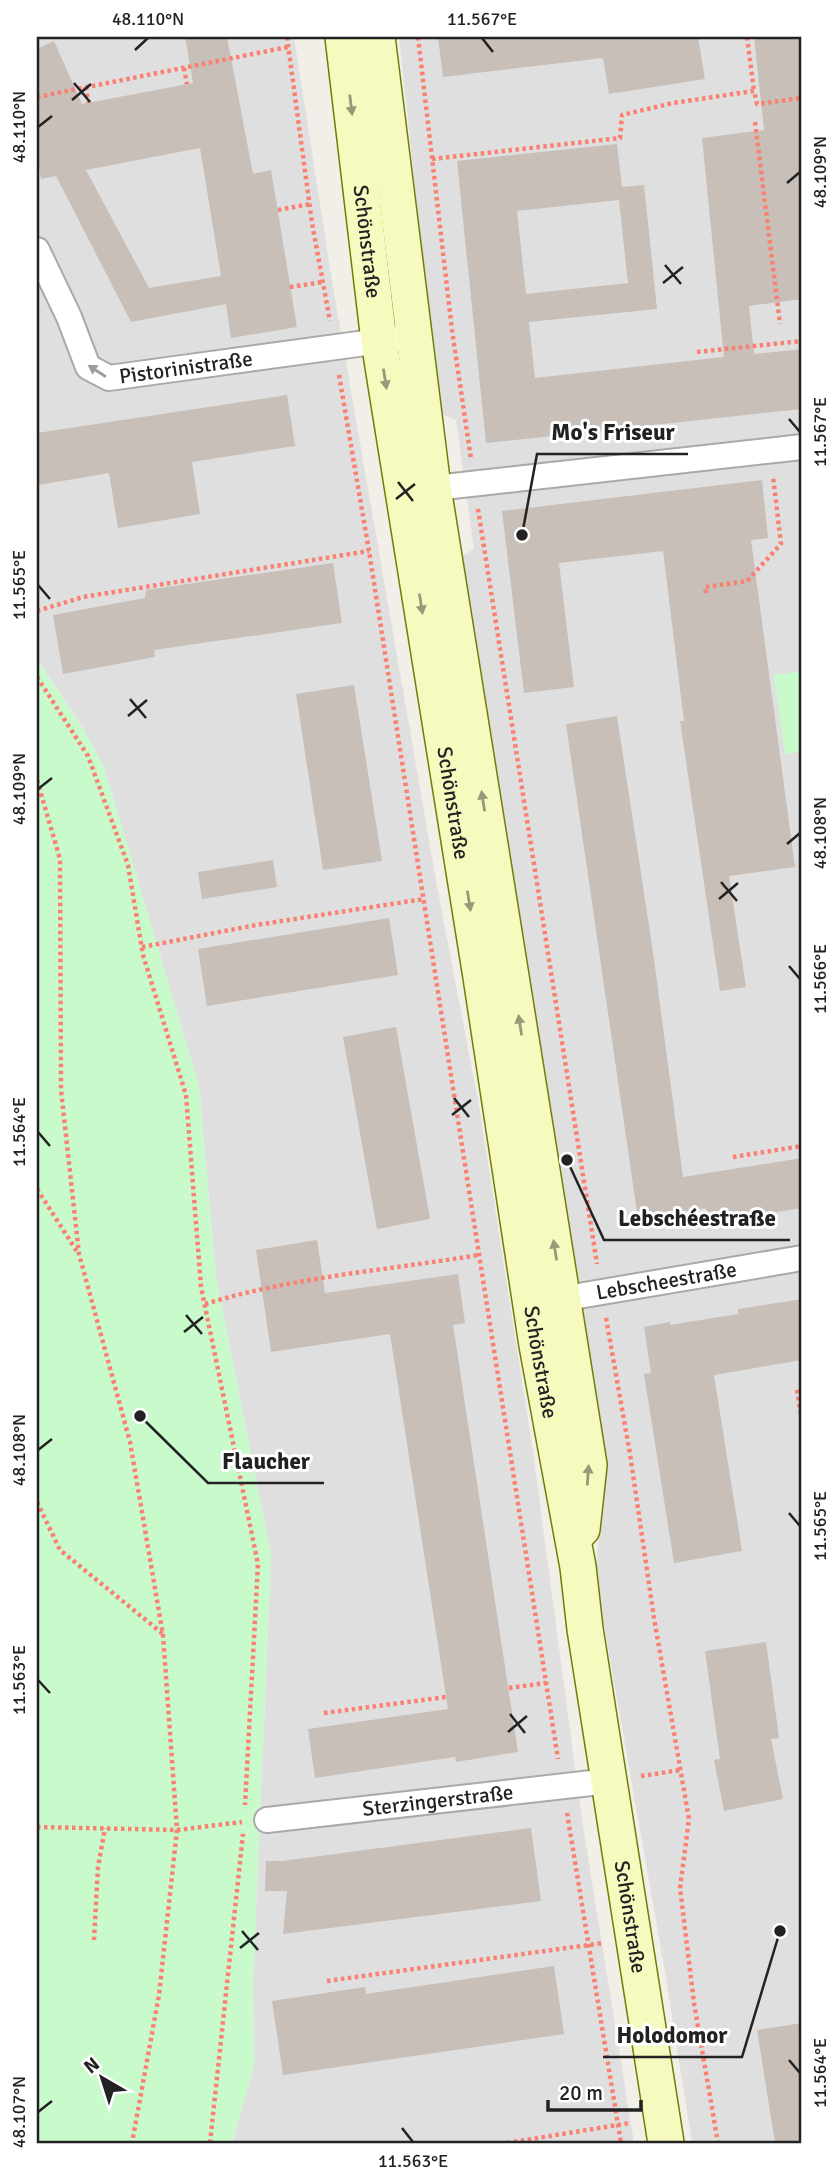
<svg xmlns="http://www.w3.org/2000/svg" width="839" height="2180" viewBox="0 0 839 2180" font-family="Signika,sans-serif">
<rect width="100%" height="100%" fill="#f2efe9"/>
<g fill="#e0dfdf">
<polygon points="37,37 294,37 333,287 437,886 480,1111 533,1452 581,1813 634,2143 232,2143 254,2066 253,1983 271,1555 216,1277 199,1086 104,767 84,730 37,659"/>
<polygon points="399,37 802,37 802,2143 692,2143 664,1966 595,1574 607,1461 461,557 474,549 456,420 439,413"/>
</g>
<g fill="#c8facc">
<polygon points="37,659 84,730 104,767 199,1086 216,1277 271,1555 253,1983 254,2066 232,2143 37,2143"/>
<polygon points="802,671 802,751 785,754 774,675"/>
</g>
<g fill="#c7bfb8" fill-rule="evenodd">
<path d="M185 37H227L253 174 271 170 297 327 231 338 226 304 131 322 56 176 41 179 37 154V49L54 41 82 104 193 83ZM200 148 221 276 149 288 86 170Z"/>
<polygon points="438,37 641,37 641,39 656,37 698,37 705,79 609,94 603,58 443,77"/>
<path d="M754 37H802V299L749 306 754 354 802 349V409L486 443 457 161 617 144 622 187 644 185 657 309 529 322 535 378 724 357 702 138 764 130ZM619 200 628 283 526 294 517 211Z"/>
<polygon points="287,395 295,446 192,462 200,514 118,528 109,473 39,485 37,470 37,433"/>
<polygon points="762,480 768,538 751,540 795,867 729,876 746,987 720,991 680,721 684,721 663,551 559,563 574,687 524,693 502,511"/>
<polygon points="333,563 342,623 154,650 155,657 63,674 53,615 145,598 146,590"/>
<polygon points="354,685 382,861 323,870 296,694"/>
<polygon points="617,716 653,952 683,1177 802,1158 802,1208 708,1223 706,1208 638,1219 566,724"/>
<polygon points="273,860 277,887 202,899 198,872"/>
<polygon points="389,918 398,975 207,1006 198,949"/>
<polygon points="396,1027 430,1219 377,1229 343,1037"/>
<polygon points="317,1240 325,1293 458,1274 465,1323 453,1325 518,1752 456,1762 455,1757 315,1778 308,1729 448,1709 390,1334 271,1352 256,1250"/>
<polygon points="802,1299 802,1360 714,1375 742,1551 674,1563 644,1374 651,1373 644,1327 670,1322 670,1325 738,1314 738,1309"/>
<polygon points="766,1642 779,1738 771,1739 783,1799 724,1811 714,1760 720,1759 705,1651"/>
<polygon points="531,1828 541,1901 283,1934 287,1891 265,1891 266,1861 282,1861"/>
<polygon points="554,1966 564,2034 283,2075 272,2001 365,1987 366,1994"/>
<polygon points="802,2023 802,2143 775,2143 757,2030"/>
</g>
<g fill="none" stroke-linecap="round" stroke-linejoin="round">
<defs>
<g id="street">
<path id="s1" d="M37 250 69 317 88 367 109 378 395 339"/>
<polyline points="417,490 802,447"/>
<path id="s2" d="M549 1301 802 1258"/>
<path id="s3" d="M267 1820 609 1781"/>
</g>
<g id="secondary">
<path id="s4" d="M343 37 379 341 481 977 537 1345 578 1567 585 1629 666 2143"/>
<polyline points="377,37 433,488 589,1465 582,1529"/>
</g>
</defs>
<use href="#street" stroke="#a9a9a9" stroke-width="28"/>
<use href="#secondary" stroke="#707d05" stroke-width="38"/>
<g stroke="#fa8072" stroke-width="4.5" stroke-dasharray="3.5 3.5" stroke-linecap="butt">
<polyline points="287,37 312,223 330,321"/>
<polyline points="418,37 452,330 471,459"/>
<polyline points="747,37 754,91"/>
<polyline points="184,68 187,84"/>
<polyline points="85,87 89,103"/>
<polyline points="37,97 288,47"/>
<polyline points="755,122 780,324"/>
<polyline points="432,159 620,138 622,115 673,103 754,91 757,104 802,98"/>
<polyline points="278,210 310,204"/>
<polyline points="290,287 323,282"/>
<polyline points="697,352 802,341"/>
<polyline points="339,375 369,551 558,1759"/>
<polyline points="478,509 597,1264"/>
<polyline points="706,593 705,587 747,581 781,544 773,476"/>
<polyline points="37,611 83,597 369,551"/>
<polyline points="37,677 88,756 128,865 143,955 186,1095 201,1287 258,1564 245,1805"/>
<polyline points="37,780 60,859 61,1090 79,1254 130,1442 163,1635 177,1830 159,1995 132,2143"/>
<polyline points="142,947 256,925 424,899"/>
<polyline points="733,1157 802,1146"/>
<polyline points="37,1189 78,1253"/>
<path d="M205 1304C293 1277 388 1270 479 1255"/>
<polyline points="606,1318 630,1454 654,1618 689,1819 680,1888 694,2003 718,2143"/>
<polyline points="797,1390 802,1421"/>
<polyline points="37,1502 60,1550 163,1634"/>
<polyline points="509,1688 546,1683"/>
<polyline points="324,1713 446,1697"/>
<polyline points="641,1776 681,1770"/>
<polyline points="567,1813 621,2143"/>
<polyline points="37,1827 177,1830 242,1822"/>
<polyline points="94,1940 98,1867 105,1828"/>
<polyline points="327,1981 603,1943"/>
<polyline points="210,2143 243,1834"/>
<polyline points="507,2143 630,2123"/>
</g>
<use href="#street" stroke="#fff" stroke-width="24"/>
<use href="#secondary" stroke="#f7fabf" stroke-width="35"/>
</g>
<defs><path id="oneway-solid" d="M-6-.8H1V-3.2L6.5 0L1 3.2V.8H-6Z" transform="scale(1.75)"/></defs>
<g fill="#979978">
<use href="#oneway-solid" transform="translate(351 105) rotate(83)"/>
<use href="#oneway-solid" transform="translate(385 379) rotate(81)"/>
<use href="#oneway-solid" transform="translate(421 604) rotate(81)"/>
<use href="#oneway-solid" transform="translate(483 801) rotate(-99)"/>
<use href="#oneway-solid" transform="translate(469 901) rotate(81)"/>
<use href="#oneway-solid" transform="translate(520 1025) rotate(-99)"/>
<use href="#oneway-solid" transform="translate(555 1250) rotate(-99)"/>
<use href="#oneway-solid" transform="translate(588 1475) rotate(-86)"/>
</g>
<use fill="#9c9c9c" href="#oneway-solid" transform="translate(97 371) rotate(-147)"/>
<path fill="none" stroke="#222" stroke-width="2.5" d="M482 38 493 52M135 50 148 38M74 83 90 102M72 100 91 84M38 127 52 116M787 183 800 172M665 265 681 284M663 283 683 267M789 419 800 432M398 482 413 501M396 499 415 484M38 585 50 599M130 699 146 718M128 716 147 700M38 789 52 778M787 844 800 833M721 882 737 901M719 899 738 883M789 966 800 979M454 1098 469 1117M452 1115 471 1100M38 1132 50 1146M186 1315 202 1334M184 1332 203 1317M38 1450 52 1439M789 1513 800 1526M38 1680 50 1693M510 1714 525 1733M508 1732 527 1716M242 1931 258 1950M240 1948 259 1933M789 2060 800 2073M38 2112 52 2101M402 2128 413 2142"/>
<g text-anchor="middle" dominant-baseline="central" stroke-width="6" stroke-linejoin="round" paint-order="stroke">
<g font-size="21" fill="#222" stroke="#fff">
<text stroke="none"><textPath href="#s4" startOffset="206">Schönstraße</textPath></text>
<text stroke="none"><textPath href="#s1" startOffset="229">Pistorinistraße</textPath></text>
<text stroke="none"><textPath href="#s4" startOffset="774">Schönstraße</textPath></text>
<text stroke="none"><textPath href="#s2" startOffset="119">Lebscheestraße</textPath></text>
<text stroke="none"><textPath href="#s4" startOffset="1340">Schönstraße</textPath></text>
<text stroke="none"><textPath href="#s3" startOffset="172">Sterzingerstraße</textPath></text>
<text stroke="none"><textPath href="#s4" startOffset="1902">Schönstraße</textPath></text>
</g>
</g>
<path fill="none" stroke="#222" stroke-width="2.5" d="M522 535L537 454H688M567 1160L604 1240H790M140 1416L208 1483H324M780 1931L742 2057H603"/>
<g fill="#222" stroke="#fff" stroke-width="2.5">
<circle cx="522" cy="535" r="7"/>
<circle cx="567" cy="1160" r="7"/>
<circle cx="140" cy="1416" r="7"/>
<circle cx="780" cy="1931" r="7"/>
</g>
<g font-size="23" text-anchor="middle" font-weight="bold" fill="#222" stroke="#fff" stroke-width="6" stroke-linejoin="round" paint-order="stroke">
<text x="613" y="440">Mo's Friseur</text>
<text x="697" y="1226">Lebschéestraße</text>
<text x="266" y="1469">Flaucher</text>
<text x="672" y="2043">Holodomor</text>
</g>
<rect width="839" height="2180" fill="none" stroke="#ffffff" stroke-width="77"/>
<g transform="translate(102 2078) rotate(321)" stroke="#ffffff" stroke-width="5" paint-order="stroke">
<path d="M0-5L12 26L0 18L-12 26Z" fill="#222222"/>
<text y="-10" font-size="19" font-weight="bold" text-anchor="middle" fill="#222222">N</text>
</g>
<path d="M548 2100v10h93v-10" fill="none" stroke="#222222" stroke-width="3.5"/>
<text x="559" y="2100" font-size="21" fill="#222222" stroke="#ffffff" stroke-width="5" paint-order="stroke">20 m</text>
<rect x="38" y="38" width="762" height="2104" fill="none" stroke="#222" stroke-width="2.5"/>
<g font-size="18" text-anchor="middle" fill="#222">
<text x="148" y="25">48.110°N</text>
<text x="482" y="25">11.567°E</text>
<text transform="translate(19 127) rotate(-90)" y="6">48.110°N</text>
<text transform="translate(820 172) rotate(-90)" y="6">48.109°N</text>
<text transform="translate(820 432) rotate(-90)" y="6">11.567°E</text>
<text transform="translate(19 585) rotate(-90)" y="6">11.565°E</text>
<text transform="translate(19 789) rotate(-90)" y="6">48.109°N</text>
<text transform="translate(820 833) rotate(-90)" y="6">48.108°N</text>
<text transform="translate(820 979) rotate(-90)" y="6">11.566°E</text>
<text transform="translate(19 1132) rotate(-90)" y="6">11.564°E</text>
<text transform="translate(19 1450) rotate(-90)" y="6">48.108°N</text>
<text transform="translate(820 1526) rotate(-90)" y="6">11.565°E</text>
<text transform="translate(19 1680) rotate(-90)" y="6">11.563°E</text>
<text transform="translate(820 2073) rotate(-90)" y="6">11.564°E</text>
<text transform="translate(19 2112) rotate(-90)" y="6">48.107°N</text>
<text x="413" y="2167">11.563°E</text>
</g>
</svg>
